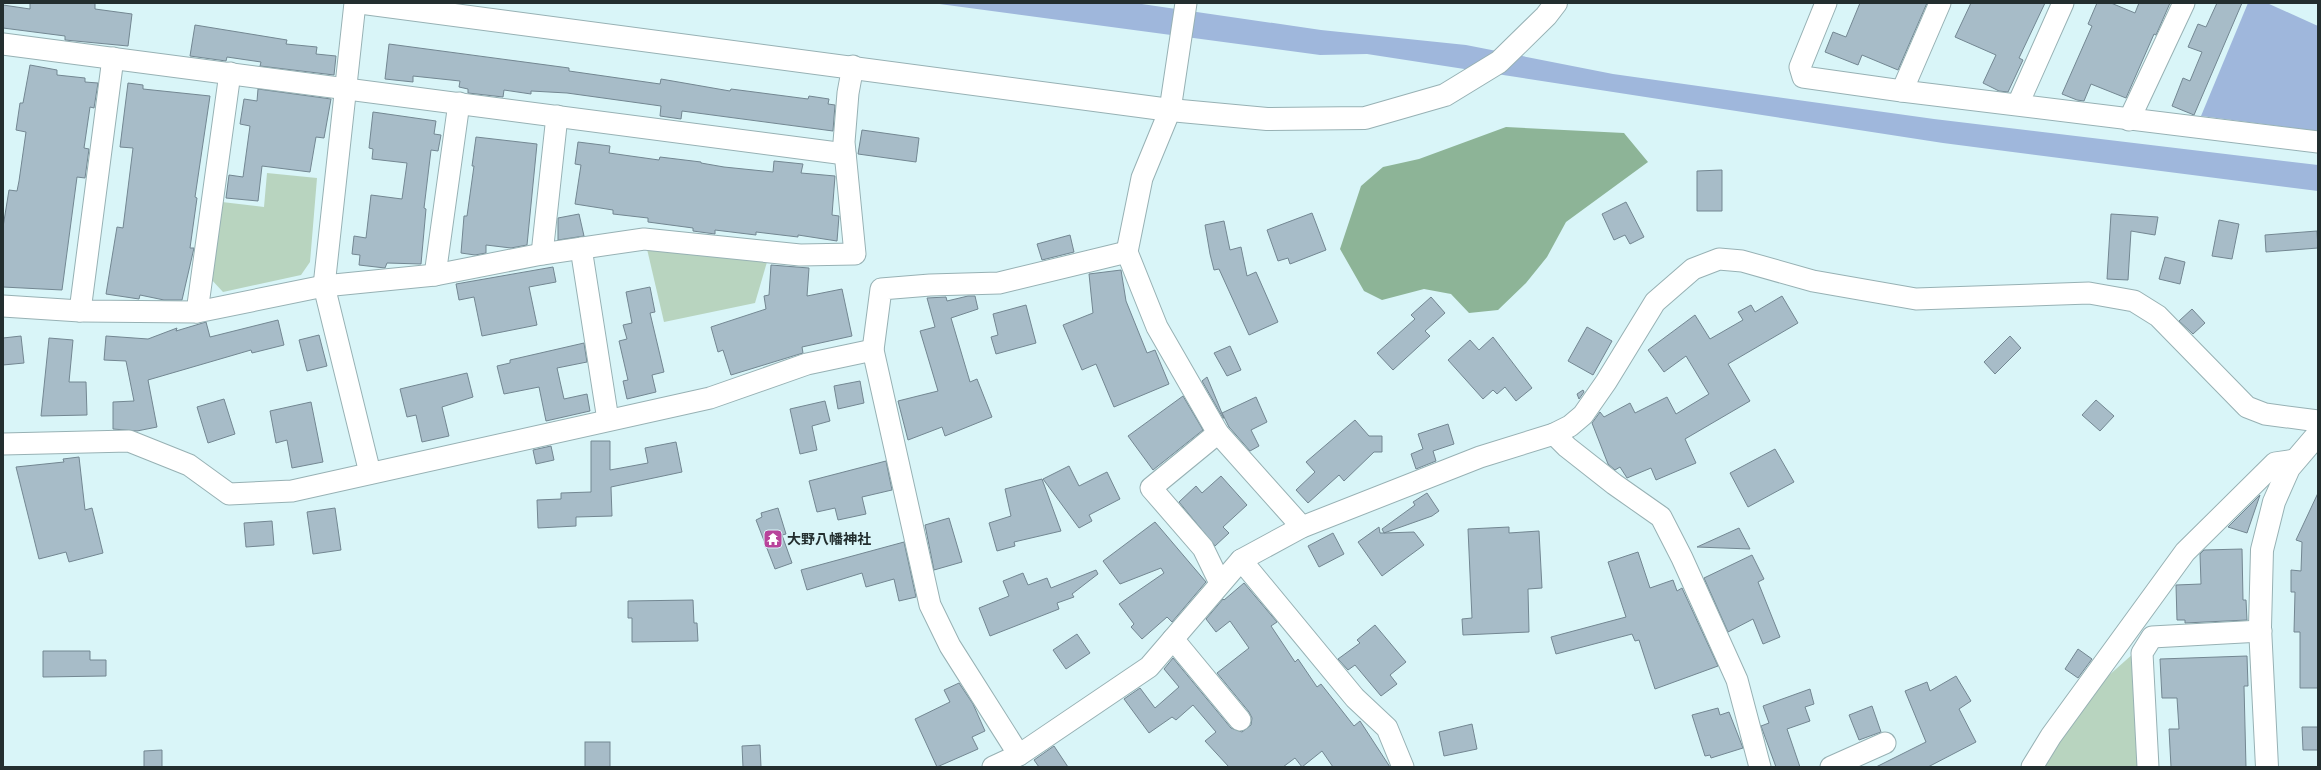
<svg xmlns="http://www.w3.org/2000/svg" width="2321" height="770" viewBox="0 0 2321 770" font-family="'Asap Condensed','Noto Sans JP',sans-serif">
<rect width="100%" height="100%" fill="#d9f5f8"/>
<g fill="#b8d4bf">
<polygon points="267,173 317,178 310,262 301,275 223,292 210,278 222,202 264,207"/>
<polygon points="647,249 767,262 755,303 664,322"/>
<polygon points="2134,653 2139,767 2041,767 2089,693"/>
</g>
<polygon fill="#8db497" points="1506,127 1624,133 1648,162 1566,222 1547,257 1526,283 1498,310 1469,313 1451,294 1424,289 1382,300 1364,291 1340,249 1361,186 1383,167 1419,159"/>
<g fill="#9fb7dc">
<polygon points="932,3 1135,3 1321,30 1466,45 1613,74 1934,119 2318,165 2318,191 1943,143 1367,54 1320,55"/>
<polygon points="2248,3 2267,3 2318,26 2318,131 2201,116"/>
</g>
<g fill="#a7bcc8" stroke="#738792">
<polygon points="30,3 95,3 95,9 132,14 128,46 65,40 65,36 3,28 3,5 30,9"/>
<polygon points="1860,3 1927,3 1898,70 1862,55 1858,65 1825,52 1833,32 1846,37"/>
<polygon points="1971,3 2045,3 2019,58 2023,60 2008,92 1999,91 1983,83 1996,55 1955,37"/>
<polygon points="2097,3 2111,3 2135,13 2139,3 2170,3 2156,35 2154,34 2126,98 2091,84 2084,101 2077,100 2062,94 2092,26 2088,24"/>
<polygon points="2217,3 2242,3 2194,115 2172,106 2183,78 2190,81 2202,52 2188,47 2198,24 2206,27"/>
<polygon points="195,25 287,40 286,44 317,47 316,54 336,56 334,75 260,66 261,62 227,57 226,61 190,56"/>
<polygon points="389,44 569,68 569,71 660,84 661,79 730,91 731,89 808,99 809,96 829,99 828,104 835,105 833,131 682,111 681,119 660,116 661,106 567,93 531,91 531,94 504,90 503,97 468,93 468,89 459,87 460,81 413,76 413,82 385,79"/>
<polygon points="30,65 57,70 57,75 85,78 85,82 98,83 94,108 90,107 84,148 89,149 85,178 77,177 62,290 3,287 3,227 9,190 17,191 19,181 26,132 16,130 20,103 23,103"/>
<polygon points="128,83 143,85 143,89 210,96 195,197 197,198 190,248 194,248 182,300 164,300 140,295 139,299 106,294 117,227 123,228 133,148 120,147"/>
<polygon points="258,89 331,99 324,138 316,137 310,172 262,166 258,201 226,198 229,175 243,177 250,126 240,124 244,99 257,101"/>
<polygon points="373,112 436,121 434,134 441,135 438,151 431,150 424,208 426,209 421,264 387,263 385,268 359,265 360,255 352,254 354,236 366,238 371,195 402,199 407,163 372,159 373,149 369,148"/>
<polygon points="862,130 919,138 916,162 858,154"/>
<polygon points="476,137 537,144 527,245 511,248 486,245 486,253 475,255 461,253 464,216 467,216 474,166 472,166"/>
<polygon points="578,142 610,146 609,153 659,160 660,157 701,162 701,163 724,167 773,172 774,161 803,164 801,173 835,176 832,215 839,216 837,241 798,235 798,237 756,232 756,235 715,230 715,234 693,231 693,228 648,222 648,218 613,214 613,210 575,204 581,165 575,164"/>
<polygon points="1722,170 1722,211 1697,211 1697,171"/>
<polygon points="1626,202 1644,237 1630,244 1625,235 1614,240 1602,214"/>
<polygon points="1312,213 1326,250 1290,264 1288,258 1278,261 1267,230"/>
<polygon points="579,214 584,236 558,240 558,218"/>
<polygon points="2111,214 2158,217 2155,235 2131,231 2128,280 2107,279"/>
<polygon points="2219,220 2239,224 2232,259 2212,256"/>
<polygon points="1224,221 1230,250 1241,247 1247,276 1256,272 1278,322 1249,335 1219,269 1214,270 1210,254 1205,225"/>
<polygon points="2317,231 2318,248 2266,252 2265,235"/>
<polygon points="1070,235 1074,252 1042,260 1037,244"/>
<polygon points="2165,257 2185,262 2180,284 2159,279"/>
<polygon points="771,265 809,268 807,296 842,289 852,336 802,347 803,353 731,375 723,350 718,352 711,327 766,309 764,296 769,295"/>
<polygon points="553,267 556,282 529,287 537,325 482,336 474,297 459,300 456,284"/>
<polygon points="1121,270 1126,301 1147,353 1155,350 1169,384 1114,407 1096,364 1082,370 1063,325 1093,313 1089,274"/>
<polygon points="650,287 655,312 650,313 664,372 652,375 656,392 627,399 623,381 628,380 619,341 627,339 623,325 632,323 626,292"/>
<polygon points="968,296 975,296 978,309 951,318 970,382 977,379 992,417 945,436 942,427 908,440 898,401 938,391 920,331 935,327 927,298 946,297 947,301"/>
<polygon points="1782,296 1798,323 1728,364 1750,401 1685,439 1696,463 1656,480 1651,468 1627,478 1620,467 1615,470 1608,464 1592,423 1600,412 1604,417 1630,403 1635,413 1667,397 1676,414 1709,394 1686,356 1664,372 1648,350 1695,315 1710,339 1743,320 1738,312 1751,305 1755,312"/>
<polygon points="1431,297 1445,313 1425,331 1430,336 1393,370 1377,353 1415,319 1411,315"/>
<polygon points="1026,305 1036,343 996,354 991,337 998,335 993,314"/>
<polygon points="2192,309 2205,323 2193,334 2179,321"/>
<polygon points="278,320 284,345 252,353 251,350 148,380 157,427 137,431 113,429 113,402 134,401 126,361 104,360 106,336 148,339 177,328 176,331 206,322 210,337"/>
<polygon points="1587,327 1612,341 1593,375 1568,361"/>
<polygon points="319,335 327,366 307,371 299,340"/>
<polygon points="21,336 24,363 3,365 3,338"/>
<polygon points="2010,336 2021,348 1995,374 1984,362"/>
<polygon points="1493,337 1532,388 1516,401 1505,387 1497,394 1493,390 1483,399 1448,360 1470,340 1479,350"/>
<polygon points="49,338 73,340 69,382 86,382 87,415 41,416"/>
<polygon points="584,343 587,362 557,368 564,399 587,394 590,411 546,421 539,387 504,394 497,366 510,363 510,360"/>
<polygon points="1230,346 1241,370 1227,376 1214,353"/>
<polygon points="467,373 473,397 442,407 449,436 422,442 416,415 407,417 400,389"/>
<polygon points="1207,377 1224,418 1223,418 1202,381"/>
<polygon points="860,381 864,403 838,409 834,386"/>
<polygon points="1583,390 1584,392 1579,399 1577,394"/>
<polygon points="1183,396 1203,430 1153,470 1128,436"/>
<polygon points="1256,397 1267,422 1251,430 1259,446 1250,451 1229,427 1222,413"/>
<polygon points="224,399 235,434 208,443 197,407"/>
<polygon points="2096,400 2114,416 2100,431 2082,415"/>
<polygon points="825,401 830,421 812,426 817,450 800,454 790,409"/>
<polygon points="311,402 323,462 292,468 287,440 276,443 270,411"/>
<polygon points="1355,420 1369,436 1382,436 1382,452 1374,452 1344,481 1339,475 1308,503 1296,490 1315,472 1306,462"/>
<polygon points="1448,424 1454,444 1433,451 1436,461 1416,469 1411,454 1423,449 1418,434"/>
<polygon points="591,441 610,441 610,470 648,463 645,448 676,442 682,472 611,487 612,516 576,517 576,526 538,528 537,500 561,499 561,493 591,492"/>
<polygon points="551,446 554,460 536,464 533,450"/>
<polygon points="1775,449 1794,482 1748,507 1730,473"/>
<polygon points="79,457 85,510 92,508 103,553 69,562 66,552 39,559 16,467 64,462 63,459"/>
<polygon points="886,461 892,490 862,497 866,514 838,520 835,508 817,512 809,481"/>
<polygon points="1069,466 1079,486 1107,472 1120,499 1089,515 1092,521 1079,528 1043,479"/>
<polygon points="1221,476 1247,505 1223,527 1229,533 1215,546 1179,502 1196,486 1202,493"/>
<polygon points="1042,479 1061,531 1014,542 1015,546 997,551 989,523 1011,516 1005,489"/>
<polygon points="1427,493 1439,511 1432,516 1384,533 1414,532 1424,545 1382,576 1358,542 1379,527 1380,533 1384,533 1382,529 1415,505 1413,502"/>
<polygon points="2318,493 2318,688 2300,688 2300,632 2294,632 2295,592 2291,592 2291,570 2301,571 2302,542 2296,540"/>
<polygon points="2260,495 2247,533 2228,527"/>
<polygon points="335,508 341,550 313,554 307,512"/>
<polygon points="778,508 786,534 782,535 792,563 775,569 756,520 762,517 761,513"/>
<polygon points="949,518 962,562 934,570 925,525"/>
<polygon points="272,521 274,545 246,547 244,523"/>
<polygon points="1155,522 1206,582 1172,622 1167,617 1142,639 1131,627 1134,624 1119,604 1164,573 1161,568 1120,584 1103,561"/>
<polygon points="1509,527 1509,533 1539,531 1542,588 1528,589 1529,632 1463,635 1462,619 1472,618 1468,529"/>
<polygon points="1739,528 1750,549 1697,547"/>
<polygon points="1333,533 1344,554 1319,567 1308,546"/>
<polygon points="904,542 916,597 899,601 894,579 866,587 862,573 807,590 801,570"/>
<polygon points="2242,549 2243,600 2246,600 2247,620 2185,623 2185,620 2177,620 2176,585 2201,584 2200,554 2204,550"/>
<polygon points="1638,552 1650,588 1673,580 1677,591 1682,588 1718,666 1655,689 1639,640 1635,641 1632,634 1556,654 1551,637 1626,617 1608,562"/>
<polygon points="1752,555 1764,579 1758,582 1780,637 1763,644 1753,619 1728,632 1704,578"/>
<polygon points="1096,570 1098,574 1072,594 1074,597 1057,603 1059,609 990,636 979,608 1009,596 1003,581 1023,573 1028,585 1047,578 1051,588"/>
<polygon points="1244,583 1277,622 1271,626 1295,662 1298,659 1317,687 1321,684 1354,726 1360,721 1390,767 1333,767 1322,751 1302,767 1295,758 1283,767 1229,767 1205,741 1216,732 1193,705 1176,720 1172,717 1149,733 1124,699 1140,688 1155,708 1179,687 1164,669 1173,658 1231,728 1242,732 1251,725 1252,718 1249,712 1217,673 1249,648 1230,621 1216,632 1206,619 1223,599 1224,600"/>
<polygon points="693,600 694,623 697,623 698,641 632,642 632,618 628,618 628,601"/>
<polygon points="1375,625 1406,662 1390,675 1397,684 1381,696 1355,665 1348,670 1338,659 1360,643 1357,640"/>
<polygon points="1077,634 1090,653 1066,669 1053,650"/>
<polygon points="2078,649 2092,659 2078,678 2065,669"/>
<polygon points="43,651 90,651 90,660 106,660 106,676 43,677"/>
<polygon points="2247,656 2248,686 2244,686 2246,767 2171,767 2169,729 2179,729 2177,698 2162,698 2160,659"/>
<polygon points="1956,676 1971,701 1959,709 1976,742 1928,767 1876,767 1926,742 1905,691 1927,682 1930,691"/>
<polygon points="959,683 973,704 985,731 972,737 978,749 937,767 915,719 950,702 944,690"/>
<polygon points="1810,689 1814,704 1805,707 1810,721 1787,729 1800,767 1776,767 1761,726 1769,723 1763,706"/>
<polygon points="1872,706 1881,732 1859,740 1849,715"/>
<polygon points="1718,708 1720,715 1729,712 1743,748 1711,758 1710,755 1705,756 1692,715"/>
<polygon points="1472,724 1477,749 1444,756 1439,732"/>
<polygon points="2302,727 2318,727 2318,750 2303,750"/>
<rect x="585" y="742" width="25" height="25"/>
<polygon points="760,745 761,767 743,767 742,746"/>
<polygon points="1054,746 1068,767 1039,767 1034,760"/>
<polygon points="162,750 162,767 144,767 144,751"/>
</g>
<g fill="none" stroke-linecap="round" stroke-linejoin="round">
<defs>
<g id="street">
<polyline points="355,3 324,286 370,473"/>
<polyline points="1186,3 1170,110 1142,178 1127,252 1157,327 1218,433 1302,527"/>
<polyline points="1826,3 1800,67 1803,77 1902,91 2318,142"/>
<polyline points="3,44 845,154"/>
<polyline points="1902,91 1940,3"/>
<polyline points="2018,104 2063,3"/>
<polyline points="2129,120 2184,3"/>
<polyline points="581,248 608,420"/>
<polyline points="542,254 557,116"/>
<polyline points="435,275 459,103"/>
<polyline points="3,306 80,311 197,312 324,286 435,275 542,254 644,239 800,255 855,254 844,142 848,93 853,66"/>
<polyline points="80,311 113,58"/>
<polyline points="197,312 230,73"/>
<polyline points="1218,433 1151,488 1203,548 1220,583"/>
<polyline points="1554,434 1567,447 1614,484 1661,517 1682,558 1737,680 1760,767"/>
<polyline points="3,444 129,441 189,465 229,494 292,491 710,398 807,364 873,350"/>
<polyline points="1241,560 1355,698 1387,728 1403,767"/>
<polyline points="1173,639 1240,720"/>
<polyline points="1019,755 950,646 930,605 873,350 881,289 930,285 999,283 1127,252"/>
<polyline points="993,767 1019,755 1149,667 1241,560 1302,527 1480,457 1554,434 1570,426 1583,415 1606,382 1655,302 1693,269 1719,259 1742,261 1813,281 1916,299 2089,293 2134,301 2158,316 2247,407 2265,414 2318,421"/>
<polyline points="1831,767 1885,743"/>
<polyline points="2032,767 2051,736 2185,552 2275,463 2295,460"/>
<polyline points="2148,767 2142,653 2152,637 2261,631"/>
</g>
<g id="secondary">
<polyline points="364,3 1170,110 1267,119 1365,118 1445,95 1499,62 1546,16 1556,3"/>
<polyline points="2267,767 2260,627 2262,550 2274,502 2289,468 2318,434"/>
</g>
</defs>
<use href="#street" stroke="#97b1b4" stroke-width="23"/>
<use href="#secondary" stroke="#97b1b4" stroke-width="24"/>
<use href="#street" stroke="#fff" stroke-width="21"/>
<use href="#secondary" stroke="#fff" stroke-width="22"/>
</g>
<defs>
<symbol id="temple-square" viewBox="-11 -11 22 22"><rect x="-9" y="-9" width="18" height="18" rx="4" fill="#b8439b" stroke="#d9f5f8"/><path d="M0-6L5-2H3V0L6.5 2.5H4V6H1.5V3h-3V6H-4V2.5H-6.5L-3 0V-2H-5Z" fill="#fff"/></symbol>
</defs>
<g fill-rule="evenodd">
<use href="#temple-square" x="762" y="528" width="22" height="22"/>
</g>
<g text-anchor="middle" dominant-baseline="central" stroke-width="3" stroke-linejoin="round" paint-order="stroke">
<g font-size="14" font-weight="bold" fill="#232e2f" stroke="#d9f5f8" text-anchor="start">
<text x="787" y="539">大野八幡神社</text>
</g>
</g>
<rect width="2321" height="770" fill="none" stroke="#232e2f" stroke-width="8"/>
</svg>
